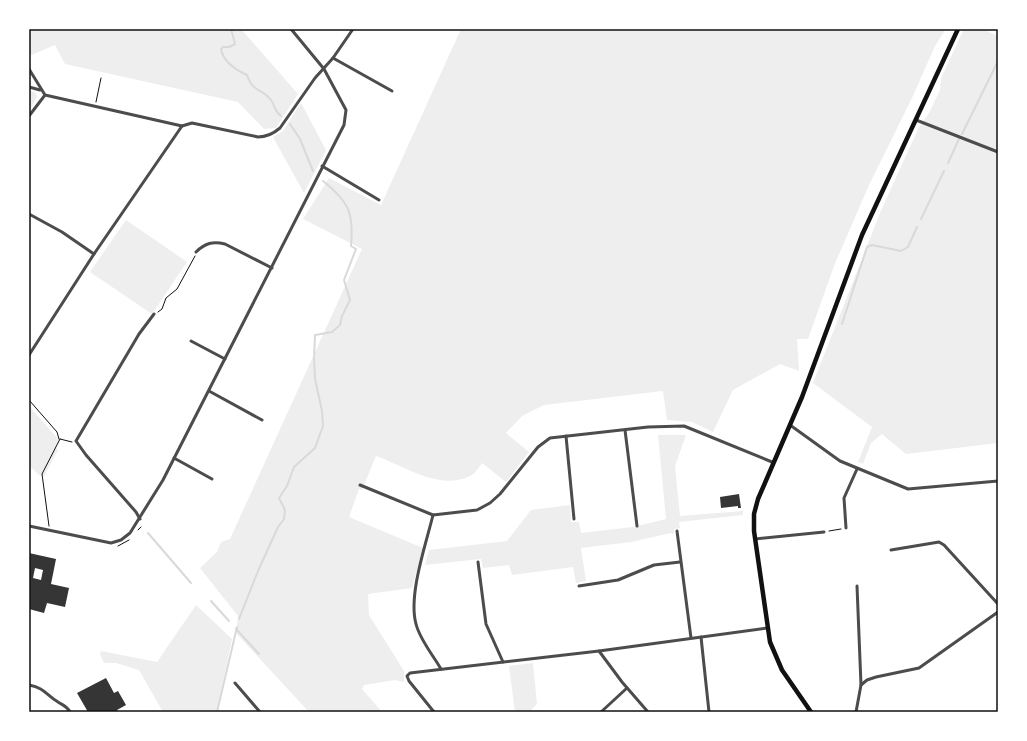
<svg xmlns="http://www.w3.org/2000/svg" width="1027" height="741" viewBox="0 0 1027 741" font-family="Jost,sans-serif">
<rect width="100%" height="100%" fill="#fff"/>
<g fill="#eee">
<polygon points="29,29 241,29 298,94 276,128 264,129 238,102 65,64 55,45 29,56"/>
<path d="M461 29H946L935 46 912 98 869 185 834 266 808 339H797L799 371 780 364 733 390 713 432 692 422 667 420 663 391 544 405 522 416 506 433 529 452 506 482 482 463C479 467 475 474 470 476 439 491 405 466 376 456L362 490 359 489 349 517 423 548 412 588 368 594 369 615 404 671V682L395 680 364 685 362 689 382 712H309L236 633 238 616 200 568 217 552 221 542 230 539 362 249 303 219 329 178 381 205Z"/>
<polygon points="964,29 982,29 998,36 998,443 906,454 882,434 871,443 863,464 858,462 872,427 813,383 880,213 919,127 929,113 940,90 941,78"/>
<polygon points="29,91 35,92 37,97 29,111"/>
<polygon points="301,103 326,150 304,193 273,137 283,131"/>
<polygon points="126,220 187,262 152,314 90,272"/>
<polygon points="29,406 59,440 56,448 58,450 44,476 39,475 29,465"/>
<polygon points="658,435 686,435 675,466 680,516 743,511 743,515 679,522 680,528 674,529 674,534 671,533 631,542 581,548 586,581 576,583 573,567 512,575 509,565 483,568 481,559 425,565 429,550 507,541 531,510 570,505 571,522 579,522 581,533 633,527 666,519"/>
<polygon points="196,605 232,639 217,710 215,712 163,712 139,670 116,663 104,663 100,654 101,651 157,662"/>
<polygon points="533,663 537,704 529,712 515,712 509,666"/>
</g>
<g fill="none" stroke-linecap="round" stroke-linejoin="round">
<g stroke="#d9d9d9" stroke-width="2">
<path d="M231 29 235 44 229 47H223L221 49C223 61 236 70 247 75 253 93 262 88 271 100 276 107 273 110 281 116"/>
<polyline points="290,124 300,139 313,171"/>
<polyline points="962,134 998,61"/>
<polyline points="948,163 959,139"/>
<polyline points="921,219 944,171"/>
<polyline points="842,324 867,247 872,245 901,251 908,247 917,227"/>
<polyline points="148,533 191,583"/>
<polyline points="211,601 229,621"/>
<path d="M239 619 258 571 278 527 284 519 285 510 279 498 287 486 294 467 315 448 323 426 322 411 315 379 314 357 315 335 332 332 340 325 342 316 350 300 344 280 356 249 351 246C354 213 349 202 323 181"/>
<polyline points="236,629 259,654"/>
<polyline points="217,712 237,627"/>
</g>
</g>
<g fill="#353535" fill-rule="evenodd">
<polygon points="739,494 741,508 738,508 738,506 721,508 720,497"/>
<path d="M29 553 56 559 51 584 69 588 65 607 47 603 44 613 29 609ZM35 568 43 570 41 580 33 578Z"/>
<polygon points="106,678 114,693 118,691 126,705 117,710 118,712 88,712 77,693"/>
</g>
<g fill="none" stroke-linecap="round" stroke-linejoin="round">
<g stroke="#111" stroke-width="1">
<polyline points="96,102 101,78"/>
<polyline points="158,312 162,309 166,298 177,289 195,256"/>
<polyline points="29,400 57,432 59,439"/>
<polyline points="60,439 72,442"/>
<polyline points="49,526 42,474 60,439"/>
<polyline points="138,530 141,527"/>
<polyline points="829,531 841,529"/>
<polyline points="118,546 129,540"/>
</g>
<g stroke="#4c4c4c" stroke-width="3">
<polyline points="333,58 392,91"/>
<path d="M29 69 45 95 182 126 192 123 258 137C267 137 273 134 280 128L315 78 333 58 353 29"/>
<polyline points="29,87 40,90"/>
<polyline points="29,116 45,95"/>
<polyline points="916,120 998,152"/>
<polyline points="322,166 379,200"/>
<polyline points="29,214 62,232 94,254"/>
<path d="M196 252C205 243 213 241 225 244L272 268"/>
<polyline points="191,341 225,359"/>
<polyline points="29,355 94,254 182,126"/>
<polyline points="209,391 262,420"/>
<polyline points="790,425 840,461 908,489 998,481"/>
<polyline points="625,430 637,526"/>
<polyline points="566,436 574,519"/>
<polyline points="174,458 212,479"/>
<polyline points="360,485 433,515 477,510 490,503 500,494 538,447 550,438 648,427 684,426 772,462"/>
<path d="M433 515C426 544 408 595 416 624 420 640 433 655 441 669"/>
<polyline points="140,519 136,512 86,455 76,441 139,334 154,314"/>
<polyline points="29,526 111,543 121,540 130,533 163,480 344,125 346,110 324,69 291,29"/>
<polyline points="846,528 844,498 857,469"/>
<polyline points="677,531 691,638"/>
<polyline points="755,539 824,532"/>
<polyline points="891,550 939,542 944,545 998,604"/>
<polyline points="478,562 486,624 503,662"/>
<polyline points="579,586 618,580 654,565 680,562"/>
<polyline points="701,637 709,712"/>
<polyline points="599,651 622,682 648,712"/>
<polyline points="235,683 260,712"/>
<path d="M29 685C45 688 46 695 58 702 64 706 67 706 70 712"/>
<polyline points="861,685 867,680 876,677 919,668 998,612"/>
<polyline points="434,712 409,681 407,676 410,673 599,651 767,628"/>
<polyline points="601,712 627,688"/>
<polyline points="856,712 861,685 857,586"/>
</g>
<polyline stroke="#111" stroke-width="4.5" points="811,712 782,670 770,642 754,531 754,514 758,499 802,397 862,235 958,29"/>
</g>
<rect width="1027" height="741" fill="none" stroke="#ffffff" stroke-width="60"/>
<rect x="30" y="30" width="967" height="681" fill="none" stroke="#111" stroke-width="1.5"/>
</svg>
